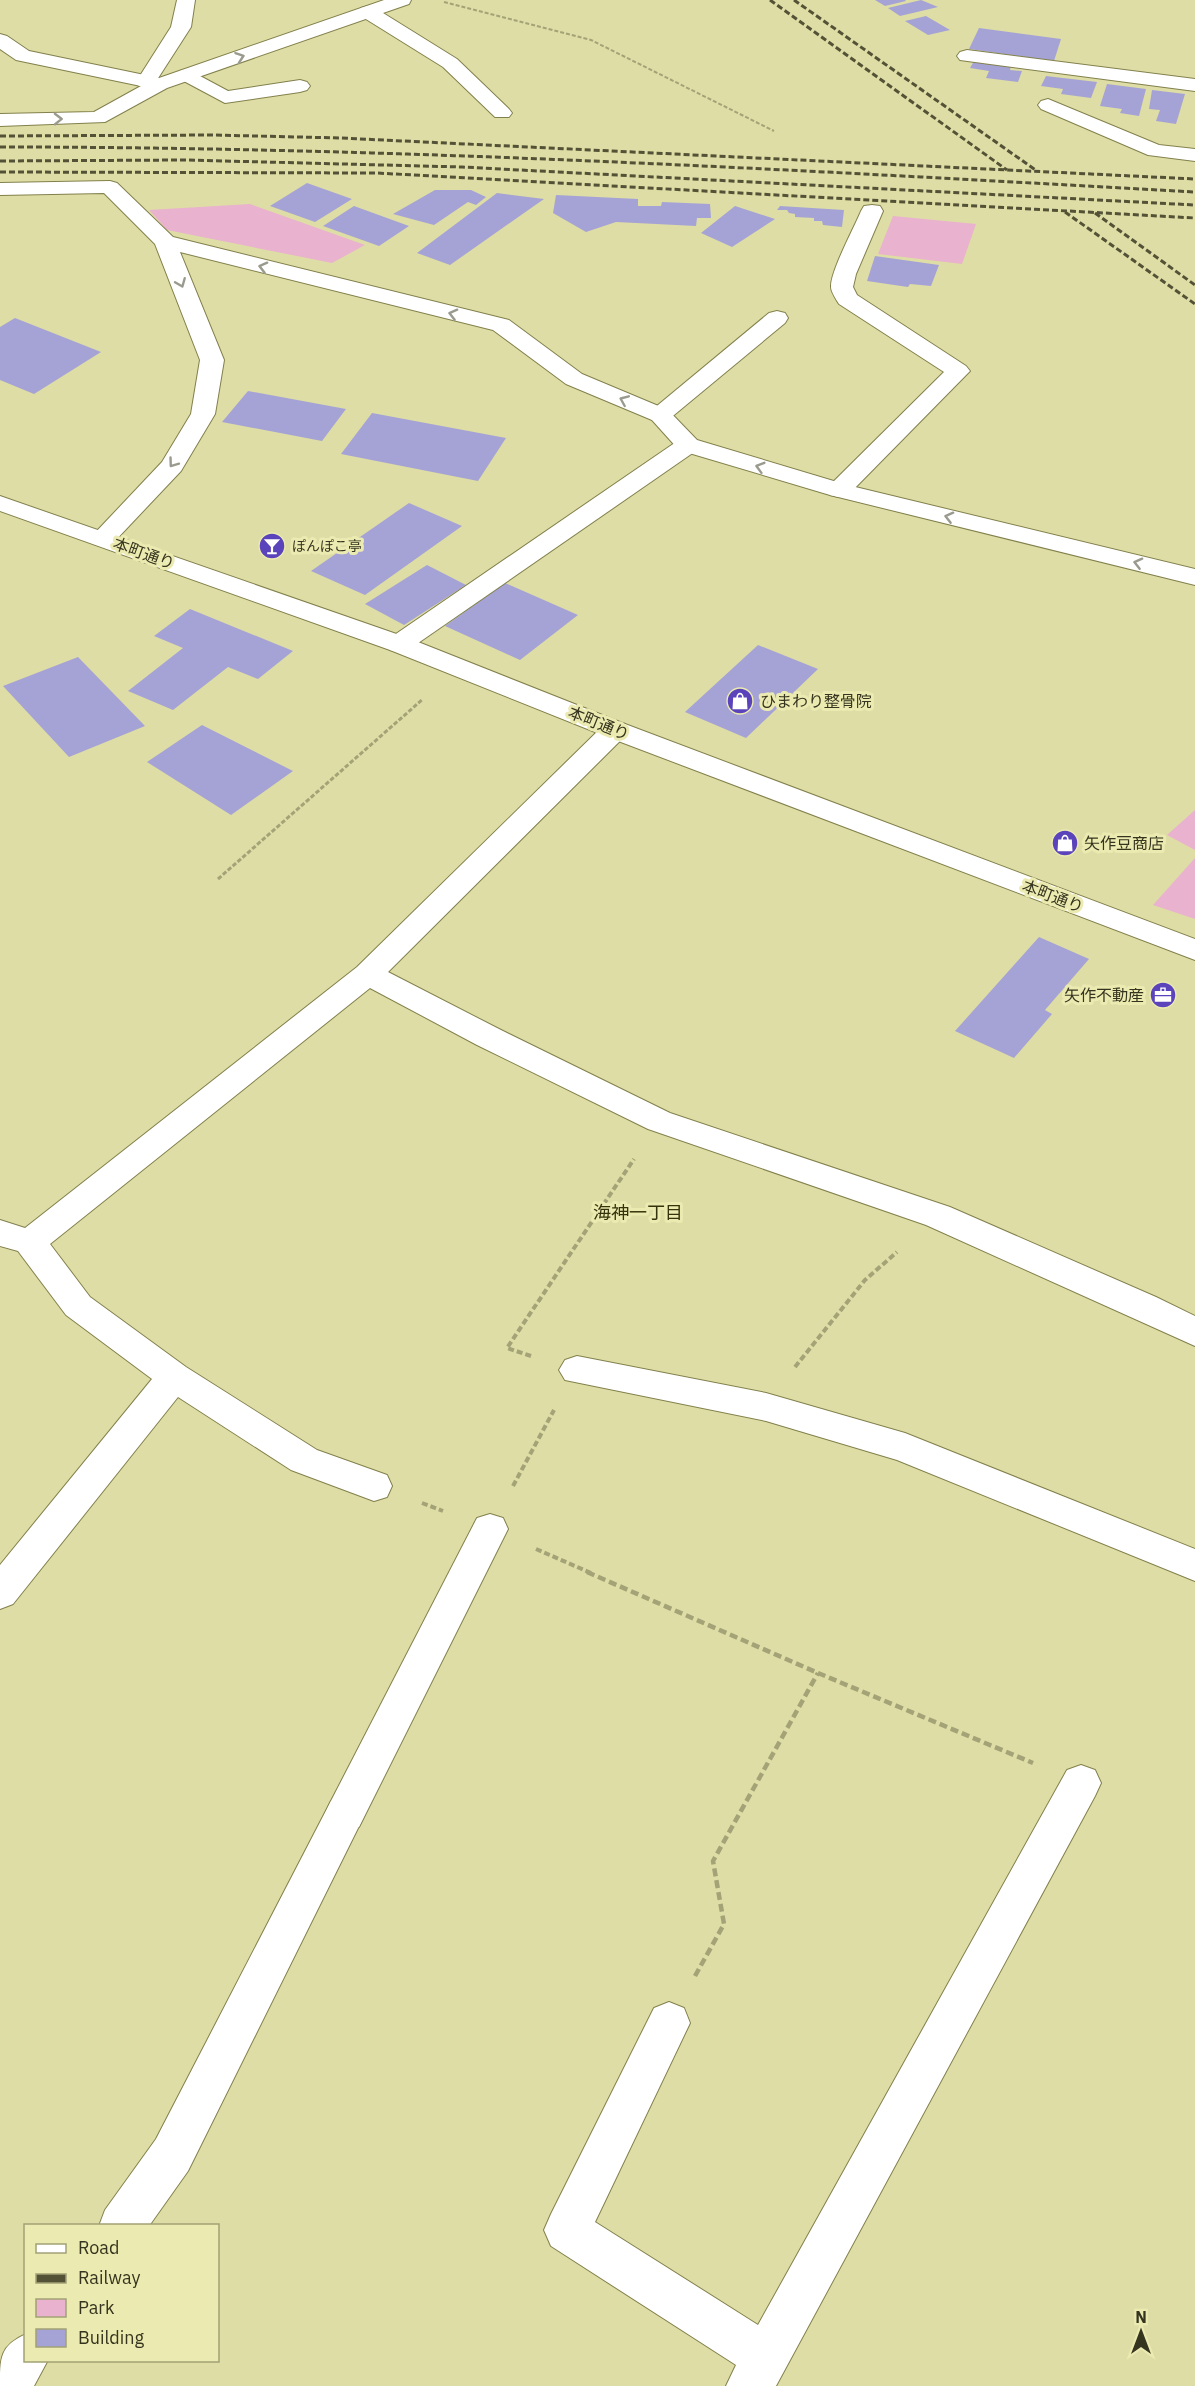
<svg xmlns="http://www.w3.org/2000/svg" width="1195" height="2386" viewBox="0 0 1195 2386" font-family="'IBM Plex Sans','Noto Sans JP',sans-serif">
<rect width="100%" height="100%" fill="#dedda5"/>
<g fill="#e9b2ce">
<polygon points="250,204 365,245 332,263 167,230 149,210"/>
<polygon points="893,216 976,224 962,264 878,254"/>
<polygon points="1195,810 1195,850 1167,835"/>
<polygon points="1195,858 1195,919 1153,905"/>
</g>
<g fill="#a5a3d5">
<polygon points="875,0 905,0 906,1 885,6"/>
<polygon points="921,0 938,7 900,16 888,8"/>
<polygon points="926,16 950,30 928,35 905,21"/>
<polygon points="979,28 1061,39 1054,61 969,49"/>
<polygon points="974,61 1011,66 1010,70 1022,71 1018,82 986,78 989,71 970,68"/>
<polygon points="1046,76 1097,82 1091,98 1061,94 1063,89 1041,86"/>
<polygon points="1107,84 1146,89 1139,116 1120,113 1122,109 1100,106"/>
<polygon points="1152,90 1185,94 1176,124 1156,121 1160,110 1149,109"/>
<polygon points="307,183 352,199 315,222 270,206"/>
<polygon points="435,190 471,190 486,197 476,205 468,202 434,225 393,214"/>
<polygon points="497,193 544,199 450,265 417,253"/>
<polygon points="556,195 638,199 638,206 661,206 662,202 710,204 711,218 697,218 696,226 616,222 586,232 553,213"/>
<polygon points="354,206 409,226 379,246 323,226"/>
<polygon points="735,206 775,219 732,247 701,233"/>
<polygon points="780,206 844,210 842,227 823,225 822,221 814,221 814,218 795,217 795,214 789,213 787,210 777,210"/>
<polygon points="875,256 939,265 931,286 910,284 908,287 867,281"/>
<polygon points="15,318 101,352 34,394 0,380 0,327"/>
<polygon points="248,391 346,409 322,441 222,422"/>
<polygon points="372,413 506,438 478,481 341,454"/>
<polygon points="409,503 462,526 365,595 311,571"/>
<polygon points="427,565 466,585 404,625 365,604"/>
<polygon points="505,583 578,615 520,660 445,626"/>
<polygon points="190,609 293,651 258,679 228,667 173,710 128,691 183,648 154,636"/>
<polygon points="758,645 818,669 746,738 685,712"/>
<polygon points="78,657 145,726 69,757 3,686"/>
<polygon points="202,725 293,771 231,815 147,762"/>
<polygon points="1039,937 1089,959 1045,1010 1052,1014 1014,1058 955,1031"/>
</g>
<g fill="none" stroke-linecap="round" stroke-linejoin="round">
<defs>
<g id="lane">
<polygon points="177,0 195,0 191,27 153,86 139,86 136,82 171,27"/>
<polygon points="368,6 375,8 457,59 509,109 512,113 509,117 495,117 443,67 361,16 358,12 361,8"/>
<polygon points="967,50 1195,79 1195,91 960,60 957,56 960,52"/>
<polygon points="187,69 228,91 300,80 307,82 310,86 307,90 300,92 225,103 180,79 177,75 180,71"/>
<polygon points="1048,99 1159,145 1195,149 1195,161 1148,155 1041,109 1038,105 1041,101"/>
<path d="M872 205 880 206 883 211 856 274 853 287 857 295 966 366 970 371 848 495 839 497 830 495 827 490 830 485 944 372 839 304C836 299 831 292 831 287 830 272 855 226 861 211L864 206Z"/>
<polygon points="777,311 785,313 788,318 785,323 668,420 660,422 652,420 648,415 652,410 769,313"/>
<polygon points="688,438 697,440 700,445 697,450 408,650 399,652 390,650 386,644 390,638 679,440"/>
<polygon points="615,721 625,724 629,730 625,736 388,972 499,1029 670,1113 950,1207 1156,1297 1195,1316 1195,1346 926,1225 648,1129 477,1045 370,988 50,1244 90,1297 186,1367 317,1450 387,1475 392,1486 387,1497 374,1501 291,1470 178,1397 13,1604 0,1609 0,1565 152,1379 66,1315 18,1251 0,1246 0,1220 25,1228 357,967 605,724"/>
<polygon points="577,1356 766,1393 905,1433 1195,1549 1195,1581 897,1460 766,1421 565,1380 559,1370 565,1360"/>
<polygon points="490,1514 503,1518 508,1529 359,1827 345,1832 331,1827 325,1814 331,1801 477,1518"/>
<polygon points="1081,1765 1095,1770 1101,1783 1095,1796 776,2386 726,2386 736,2365 551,2246 544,2230 551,2214 654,2008 669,2002 684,2008 690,2023 595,2222 758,2325 1067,1770"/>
</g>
<g id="street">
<polygon points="384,0 411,0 409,4 167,88 105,122 0,126 0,114 94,112 141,86 16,60 0,49 0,34 7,36 29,51 159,78"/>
<polygon points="110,181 117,183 173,237 509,320 582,374 668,410 697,440 847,485 1195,569 1195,585 830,495 679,450 652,420 566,384 493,330 180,252 224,360 215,414 181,471 112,544 103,547 94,544 90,539 94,534 162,462 191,414 200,360 155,244 104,193 0,195 0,183"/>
<polygon points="345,1796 359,1801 365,1814 188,2171 149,2226 99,2226 105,2210 156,2139 331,1801"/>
<path d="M26 2334V2360H48L34 2386H0C0 2357 0 2346 26 2334Z"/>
</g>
<polygon id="secondary" points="0,496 408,638 625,724 1195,939 1195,960 605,736 390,650 0,511"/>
</defs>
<use href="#lane" stroke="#82804c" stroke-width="2"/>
<use href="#street" stroke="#82804c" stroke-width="2"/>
<use href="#secondary" stroke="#82804c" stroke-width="2"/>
<polyline stroke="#a4a377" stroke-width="2" stroke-dasharray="4 2" stroke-linecap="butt" points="444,2 591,40 774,131"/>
<polyline stroke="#a4a377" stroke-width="3" stroke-dasharray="4.5 2" stroke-linecap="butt" points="218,879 423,699"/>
<g stroke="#a4a377" stroke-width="4" stroke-dasharray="6 3" stroke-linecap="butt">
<polyline points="531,1356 507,1348 634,1159"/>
<polyline points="795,1367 865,1280 897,1252"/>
<polyline points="513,1486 554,1410"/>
<polyline points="422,1503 443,1511"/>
<polyline points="536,1549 591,1573"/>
</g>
<g stroke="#a4a377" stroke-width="4.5" stroke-dasharray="8 4" stroke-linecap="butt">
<polyline points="587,1572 818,1673 1033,1763"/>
<polyline points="695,1976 724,1924 713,1861 818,1673"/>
</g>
<use href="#lane" fill="#fff" fill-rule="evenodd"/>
<use href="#street" fill="#fff" fill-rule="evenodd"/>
<use href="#secondary" fill="#fff" fill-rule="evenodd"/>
<g stroke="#535236" stroke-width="3" stroke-dasharray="6 3" stroke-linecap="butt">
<polyline points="770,0 1007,170"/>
<polyline points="794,0 1037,171"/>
<polyline points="0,136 213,135 341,138 1195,179"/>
<path d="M0 147C399 147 797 170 1195 192"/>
<polyline points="0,161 185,160 462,167 1195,205"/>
<polyline points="0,172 377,173 1195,218"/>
<polyline points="1065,212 1195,304"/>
<polyline points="1095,213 1195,285"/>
</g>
</g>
<defs><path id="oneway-chevron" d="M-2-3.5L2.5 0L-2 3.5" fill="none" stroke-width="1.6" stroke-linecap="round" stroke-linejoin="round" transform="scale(1.5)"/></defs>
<g stroke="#9a9a8e">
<use href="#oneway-chevron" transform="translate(240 57) rotate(-19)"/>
<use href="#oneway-chevron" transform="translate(58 119) rotate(-1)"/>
<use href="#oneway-chevron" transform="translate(263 267) rotate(-166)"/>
<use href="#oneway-chevron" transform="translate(181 283) rotate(68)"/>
<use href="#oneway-chevron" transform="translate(453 314) rotate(-166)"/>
<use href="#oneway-chevron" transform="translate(624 400) rotate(-157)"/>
<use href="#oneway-chevron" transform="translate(173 463) rotate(126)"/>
<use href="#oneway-chevron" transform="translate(760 467) rotate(-164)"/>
<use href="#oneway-chevron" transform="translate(949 517) rotate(-166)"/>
<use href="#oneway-chevron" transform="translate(1138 563) rotate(-166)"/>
</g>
<defs>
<symbol id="bar-disc" viewBox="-11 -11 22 22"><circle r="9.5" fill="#5b43bb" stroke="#ebeab1"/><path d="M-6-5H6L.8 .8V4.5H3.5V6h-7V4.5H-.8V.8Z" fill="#fff"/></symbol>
<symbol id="shop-disc" viewBox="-11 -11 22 22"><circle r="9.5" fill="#5b43bb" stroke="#ebeab1"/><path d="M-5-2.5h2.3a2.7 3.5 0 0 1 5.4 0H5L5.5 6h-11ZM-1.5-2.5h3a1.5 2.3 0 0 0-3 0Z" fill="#fff"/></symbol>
<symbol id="office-disc" viewBox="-11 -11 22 22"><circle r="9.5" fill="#5b43bb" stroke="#ebeab1"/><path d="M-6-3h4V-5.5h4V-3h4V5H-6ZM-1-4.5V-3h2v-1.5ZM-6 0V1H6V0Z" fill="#fff"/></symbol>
</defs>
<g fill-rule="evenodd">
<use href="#bar-disc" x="257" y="531" width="30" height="30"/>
<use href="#shop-disc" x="725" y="686" width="30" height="30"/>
<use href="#shop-disc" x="1050" y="828" width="30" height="30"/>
<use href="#office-disc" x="1148" y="980" width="30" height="30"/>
</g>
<g text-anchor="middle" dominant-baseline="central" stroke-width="6" stroke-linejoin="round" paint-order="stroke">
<g font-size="14" fill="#35341e" stroke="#ebeab1" text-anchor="start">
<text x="292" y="546">ぽんぽこ亭</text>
</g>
<g font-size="16" fill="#35341e" stroke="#ebeab1">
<text transform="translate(144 553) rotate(20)">本町通り</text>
<text transform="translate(599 723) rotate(22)">本町通り</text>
<text transform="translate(1053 896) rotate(21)">本町通り</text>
</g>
<g font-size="16" fill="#35341e" stroke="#ebeab1" text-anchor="start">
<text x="760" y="701">ひまわり整骨院</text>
<text x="1084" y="843">矢作豆商店</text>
<text x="1144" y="995" text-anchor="end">矢作不動産</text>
</g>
<g font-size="18" fill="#35330b" stroke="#ebeab1">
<text x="638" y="1212">海神一丁目</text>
</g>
</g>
<rect x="24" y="2224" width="195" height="138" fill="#ebeab1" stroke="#a2a176" stroke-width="1.5"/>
<rect x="36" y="2244" width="30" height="9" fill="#ffffff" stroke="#a2a176" stroke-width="1.5"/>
<text x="78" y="2254" font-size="18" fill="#35341e">Road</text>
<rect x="36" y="2274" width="30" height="9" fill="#535236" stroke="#a2a176" stroke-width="1.5"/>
<text x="78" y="2284" font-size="18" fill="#35341e">Railway</text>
<rect x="36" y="2299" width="30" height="18" fill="#e9b2ce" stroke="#a2a176" stroke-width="1.5"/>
<text x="78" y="2314" font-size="18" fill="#35341e">Park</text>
<rect x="36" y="2329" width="30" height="18" fill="#a5a3d5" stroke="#a2a176" stroke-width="1.5"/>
<text x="78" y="2344" font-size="18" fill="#35341e">Building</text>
<g transform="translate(1141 2332)" stroke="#ebeab1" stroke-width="4.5" paint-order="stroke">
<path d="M0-4.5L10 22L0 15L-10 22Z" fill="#35341e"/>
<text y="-9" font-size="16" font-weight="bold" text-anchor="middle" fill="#35341e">N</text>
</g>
</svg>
